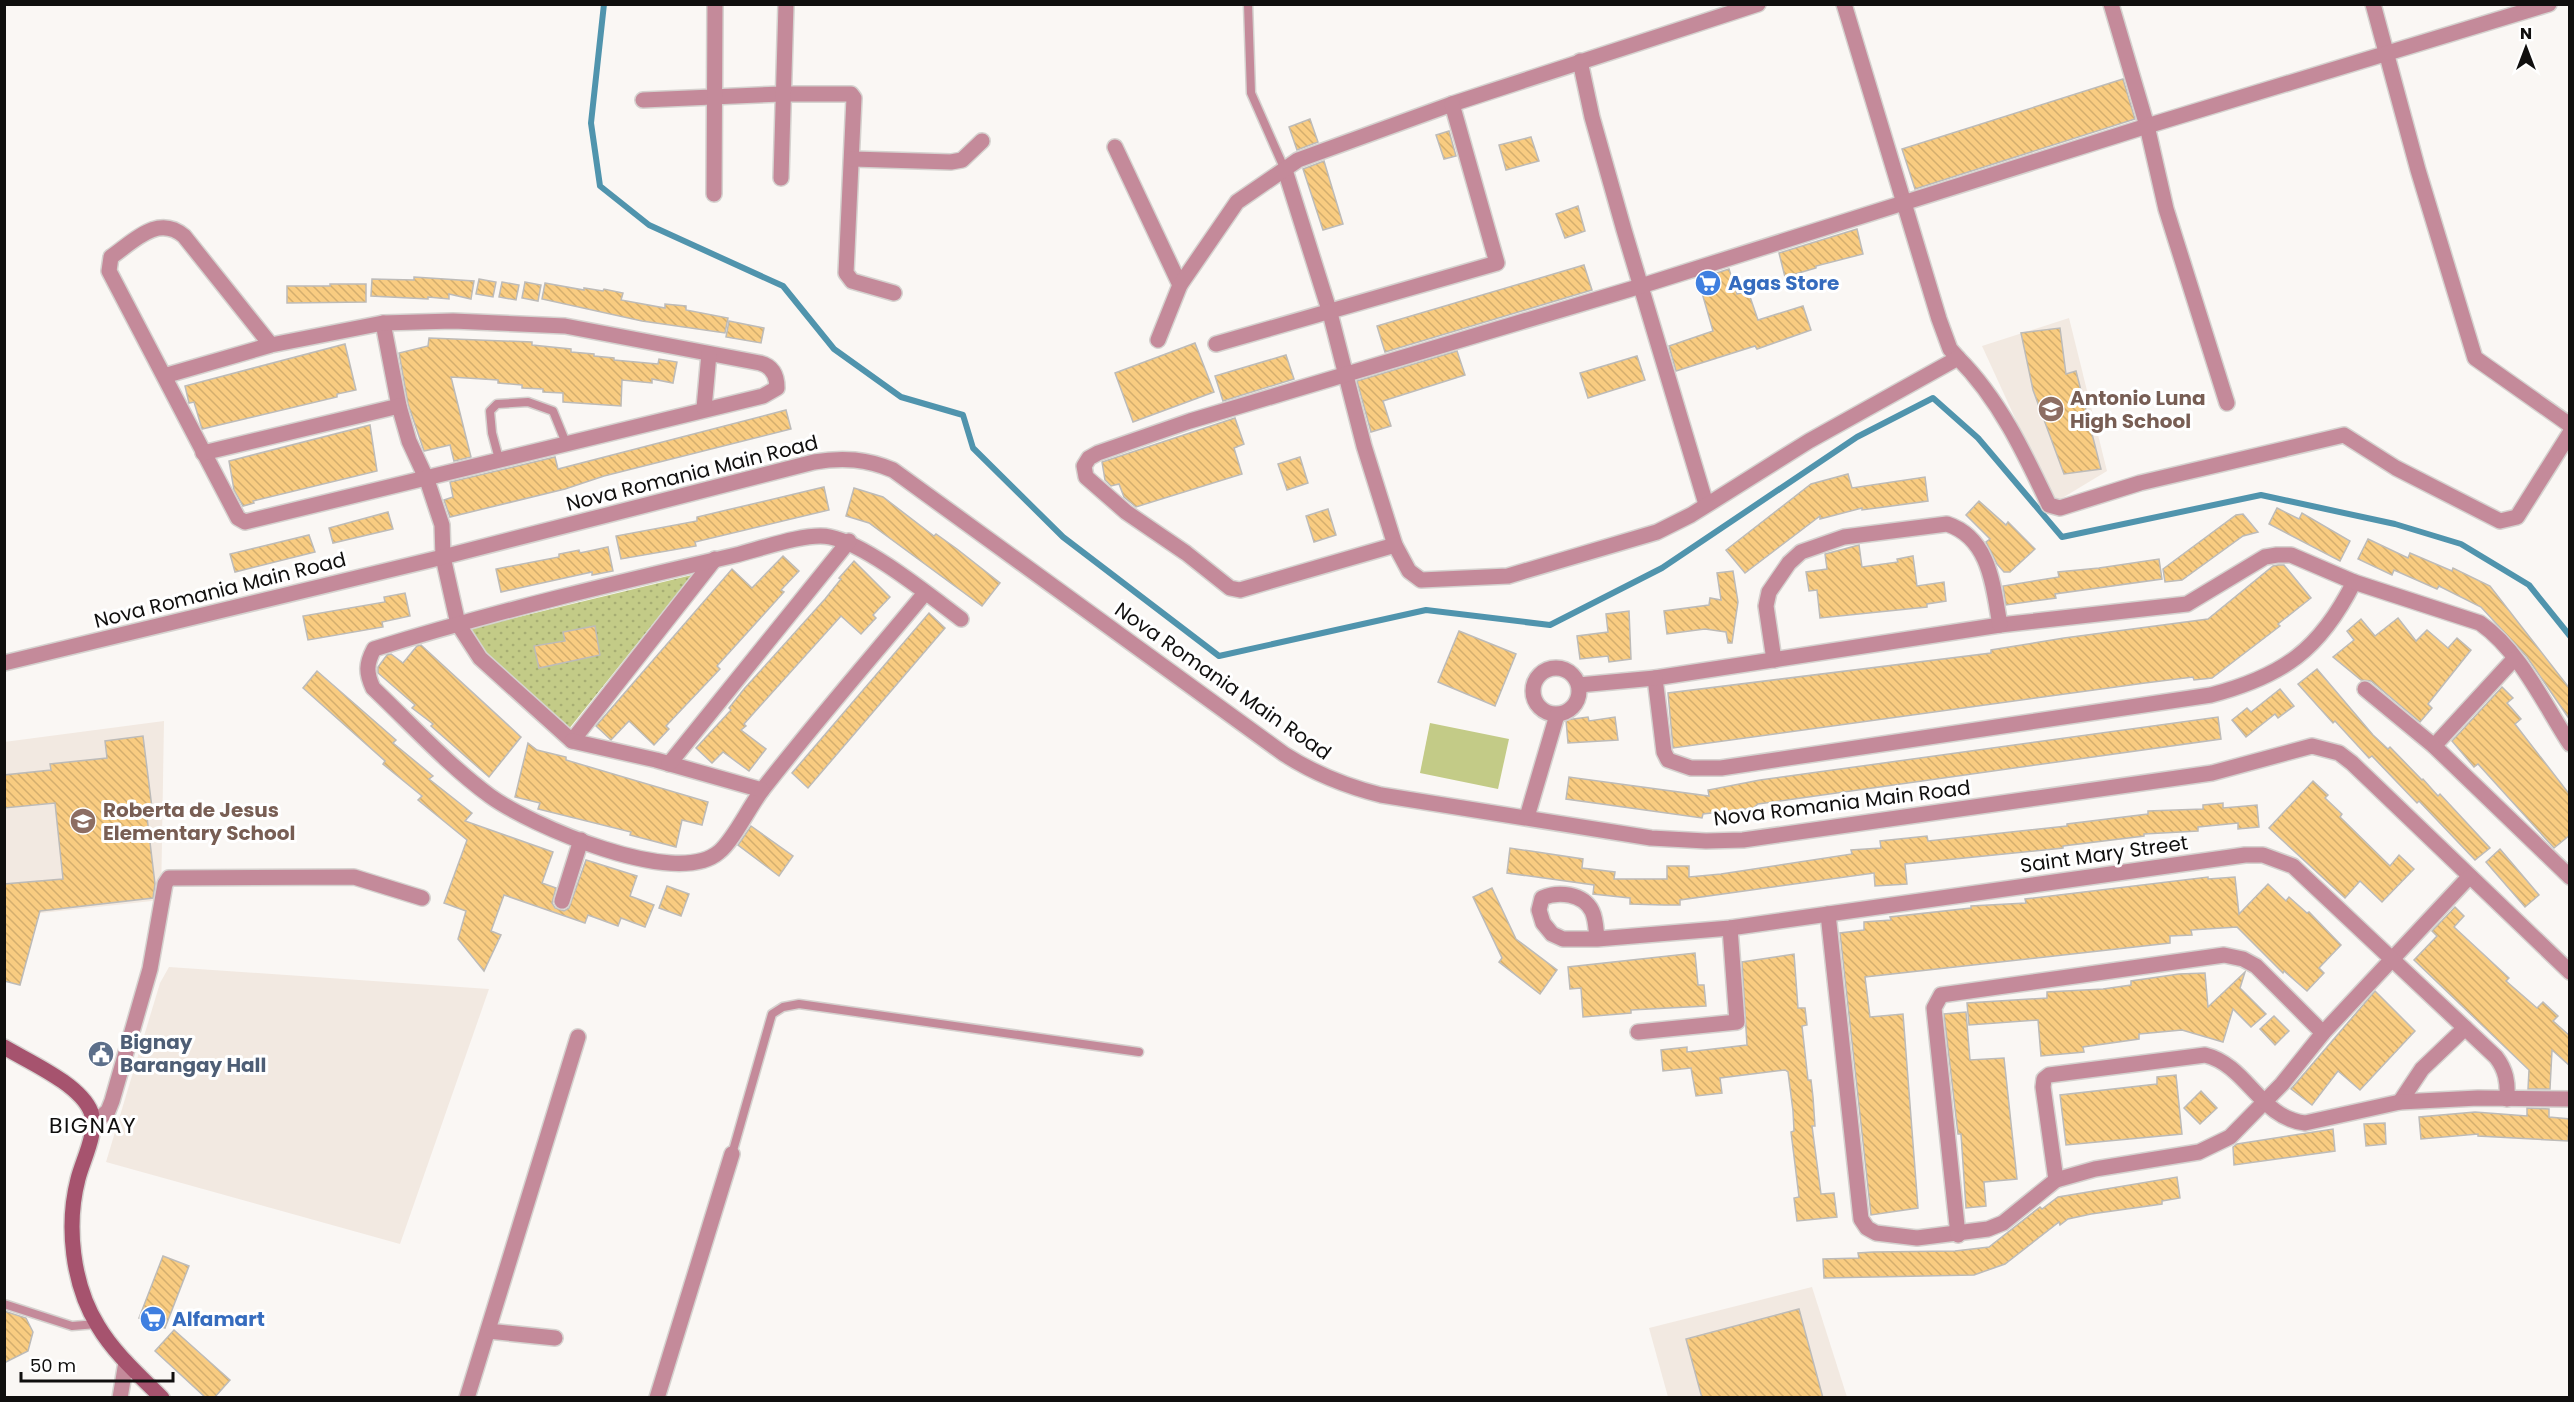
<svg xmlns="http://www.w3.org/2000/svg" width="2574" height="1402" viewBox="0 0 2574 1402" font-family="Poppins,sans-serif">
<defs>
<pattern id="grass-dots" width="8" height="8" patternUnits="userSpaceOnUse" patternTransform="scale(1.5)"><rect width="8" height="8" fill="#c3cb87"/><path d="M2 2h.1M6 6h.1" fill="none" stroke="#a6ad73" stroke-width="1.8" stroke-linecap="round"/></pattern>
<pattern id="building-back-hatch" width="6" height="6" patternUnits="userSpaceOnUse" patternTransform="scale(1.5)"><rect width="6" height="6" fill="#f9cc81"/><path d="M-1 5l2 2M0 0l6 6M5-1l2 2" fill="none" stroke="#d4ae6e"/></pattern>
</defs>
<rect width="100%" height="100%" fill="#faf7f4"/>
<g fill="#f2e9e1">
<polygon points="2069,318 2107,471 2054,503 1982,346"/>
<polygon points="164,721 161,900 5,917 4,742"/>
<polygon points="169,967 489,989 400,1244 106,1162 160,983"/>
<polygon points="1812,1287 1847,1397 1668,1397 1649,1328"/>
</g>
<polygon fill="url(#grass-dots)" points="692,575 568,730 475,650 464,630"/>
<polygon fill="#c3cb87" points="1430,723 1509,739 1498,789 1420,773"/>
<g fill="none" stroke-linecap="round" stroke-linejoin="round">
<polyline stroke="#5094ad" stroke-width="6" points="604,4 591,123 600,186 649,225 783,286 834,349 901,397 963,415 973,448 1063,537 1219,656 1426,610 1550,625 1662,568 1857,437 1933,398 1978,438 2062,537 2261,495 2395,524 2461,544 2529,585 2570,636"/>
</g>
<g fill="url(#building-back-hatch)" stroke="#bdbbb8" stroke-width="1.5">
<polygon points="2123,79 2135,119 1915,189 1902,149"/>
<polygon points="1310,119 1318,142 1297,150 1289,127"/>
<polygon points="1449,131 1456,156 1444,159 1436,135"/>
<polygon points="1531,137 1539,161 1506,170 1499,145"/>
<polygon points="1324,161 1343,224 1323,230 1303,169"/>
<polygon points="1578,206 1585,231 1565,238 1556,214"/>
<polygon points="1857,229 1863,254 1816,266 1816,268 1785,277 1779,253"/>
<polygon points="1584,265 1592,290 1385,352 1377,326"/>
<polygon points="1729,269 1737,294 1748,291 1758,320 1803,306 1811,330 1757,349 1755,346 1676,371 1669,346 1713,331 1698,279"/>
<polygon points="414,277 474,281 471,299 449,294 449,299 428,297 428,299 371,296 372,279 414,280"/>
<polygon points="479,279 496,282 493,297 476,294"/>
<polygon points="502,282 519,285 516,300 499,297"/>
<polygon points="525,282 541,285 538,301 522,298"/>
<polygon points="545,283 584,290 584,288 603,291 604,289 623,293 621,300 665,308 665,304 686,306 686,310 728,318 725,333 642,321 542,299"/>
<polygon points="330,284 366,284 366,302 287,303 287,286 330,286"/>
<polygon points="729,321 764,328 761,343 726,337"/>
<polygon points="2060,328 2066,374 2076,371 2101,469 2064,474 2033,390 2021,333"/>
<polygon points="429,338 532,342 532,345 571,349 571,352 594,354 594,356 614,358 614,360 658,364 659,359 677,362 673,383 652,379 652,383 622,380 621,406 563,402 563,393 543,392 543,389 522,388 522,385 498,383 498,380 451,377 471,457 454,461 450,445 424,451 408,404 399,353 428,346"/>
<polygon points="1195,343 1214,392 1133,422 1115,373"/>
<polygon points="345,344 356,390 337,394 337,397 202,429 194,402 189,403 185,386"/>
<polygon points="1457,351 1465,375 1383,401 1391,426 1371,432 1357,381"/>
<polygon points="1286,355 1294,379 1223,401 1215,376"/>
<polygon points="1637,356 1645,380 1588,398 1580,373"/>
<polygon points="786,410 791,429 604,476 565,489 450,517 444,500 453,497 450,482 555,457 558,469"/>
<polygon points="1235,418 1244,444 1234,448 1242,474 1136,507 1124,497 1119,484 1111,486 1105,480 1102,462"/>
<polygon points="370,425 377,471 253,501 254,503 243,506 234,490 229,461"/>
<polygon points="1300,457 1308,483 1287,490 1278,464"/>
<polygon points="1848,474 1852,488 1925,477 1928,501 1862,510 1862,508 1820,519 1820,516 1745,573 1726,550 1811,484"/>
<polygon points="824,487 829,510 695,542 696,546 621,559 616,536 697,521 697,517"/>
<polygon points="854,488 883,497 934,536 936,534 957,549 1000,583 982,606 869,523 846,516"/>
<polygon points="1979,501 2006,525 2008,522 2035,549 2010,572 2004,572 1997,564 1986,542 1990,539 1966,515"/>
<polygon points="2277,508 2299,519 2302,513 2350,541 2340,561 2269,524"/>
<polygon points="1328,509 1336,535 1314,542 1306,516"/>
<polygon points="388,512 393,529 333,543 329,528"/>
<polygon points="2243,514 2258,532 2243,536 2182,580 2165,582 2163,569 2236,515"/>
<polygon points="309,535 315,552 235,572 230,554"/>
<polygon points="2368,539 2408,558 2410,553 2452,571 2453,568 2490,586 2570,689 2570,720 2527,657 2481,607 2439,586 2437,589 2394,570 2392,575 2358,559"/>
<polygon points="1859,545 1862,567 1898,562 1897,559 1913,556 1917,586 1944,582 1946,601 1927,604 1927,607 1820,618 1817,590 1809,591 1806,572 1827,569 1825,554"/>
<polygon points="608,547 613,571 592,575 592,572 501,592 496,569 559,557 559,554 579,550 580,553"/>
<polygon points="783,556 799,571 781,590 784,592 717,666 720,669 666,726 669,729 654,745 629,721 611,740 596,726 732,569 752,588"/>
<polygon points="2159,559 2162,579 2055,594 2056,598 2006,605 2003,586 2059,577 2058,572 2099,568"/>
<polygon points="854,561 890,597 873,615 876,618 861,634 841,616 744,724 746,726 741,730 766,749 749,771 723,752 712,763 696,748 731,710 729,708 744,689 825,599 841,579 839,578"/>
<polygon points="2278,565 2284,565 2311,598 2278,624 2280,626 2212,678 2194,680 2193,677 2145,683 1673,748 1668,693 1991,653 1991,650 2064,638 2208,619 2273,566"/>
<polygon points="1733,571 1738,602 1732,643 1728,643 1726,632 1705,629 1667,634 1664,611 1709,605 1710,598 1721,600 1717,573"/>
<polygon points="405,593 410,616 382,622 383,627 308,640 303,616 385,602 384,597"/>
<polygon points="1629,611 1631,659 1609,662 1608,656 1580,659 1577,636 1608,632 1606,614"/>
<polygon points="929,613 945,628 808,788 792,773"/>
<polygon points="2398,618 2416,641 2427,630 2448,648 2457,638 2471,650 2428,704 2432,708 2420,722 2371,681 2361,680 2333,657 2354,640 2347,631 2361,619 2375,636"/>
<polygon points="595,626 600,655 539,668 534,646 565,641 563,632"/>
<polygon points="1459,631 1516,654 1495,706 1438,682"/>
<polygon points="421,645 521,737 489,777 431,726 433,724 412,708 415,705 378,673 378,667 387,655 391,654 403,663 417,646"/>
<polygon points="2317,669 2373,735 2388,749 2390,747 2422,780 2423,779 2438,796 2440,794 2490,848 2475,860 2419,801 2417,803 2372,756 2369,758 2335,721 2333,723 2298,684"/>
<polygon points="317,671 396,740 393,743 433,776 429,779 472,813 465,821 553,852 542,883 556,888 552,903 555,908 564,911 569,908 586,860 637,876 630,896 654,905 645,927 621,918 618,926 588,915 585,923 504,895 491,931 501,935 484,971 458,939 466,911 444,903 467,840 418,800 422,796 383,764 385,761 303,688"/>
<polygon points="2502,687 2513,698 2507,703 2521,719 2515,724 2570,795 2570,835 2554,848 2478,764 2474,767 2452,741"/>
<polygon points="2280,689 2294,706 2278,718 2275,714 2246,737 2232,720 2247,708 2251,712"/>
<polygon points="1588,717 1589,721 1615,717 1618,740 1568,743 1566,720"/>
<polygon points="2218,717 2221,739 1758,804 1753,808 1703,814 1702,818 1566,799 1569,777 1709,796 1708,790 1760,780"/>
<polygon points="143,736 153,816 147,817 155,884 153,898 40,911 20,985 4,981 4,884 63,879 55,803 4,808 4,775 51,770 50,764 107,758 105,741"/>
<polygon points="528,743 537,750 566,757 566,760 708,802 702,825 682,820 676,847 630,835 631,832 538,809 540,803 515,797"/>
<polygon points="2313,781 2328,795 2325,798 2342,814 2340,817 2390,866 2399,855 2414,869 2382,902 2360,881 2345,898 2269,828"/>
<polygon points="2223,803 2223,808 2257,805 2259,827 2238,829 2238,823 2198,827 2198,831 2144,834 2144,836 2063,846 2063,848 1905,864 1907,884 1875,886 1874,873 1680,900 1680,905 1664,905 1630,904 1630,898 1593,894 1594,885 1507,873 1510,848 1583,859 1582,868 1615,872 1614,879 1667,879 1667,866 1689,866 1689,877 1721,874 1852,854 1851,850 1881,848 1880,841 1927,836 1928,841 2067,826 2067,824 2148,814 2148,811 2203,809 2203,805"/>
<polygon points="751,826 793,856 779,876 738,845"/>
<polygon points="2500,849 2539,895 2525,907 2486,862"/>
<polygon points="2208,877 2208,879 2235,877 2239,914 2268,884 2286,901 2289,897 2307,913 2309,912 2341,945 2319,968 2324,973 2307,991 2284,971 2283,973 2237,927 2191,930 2192,935 2170,936 2170,943 1865,977 1870,1017 1903,1014 1918,1208 1871,1215 1840,933 1864,930 1864,922 1891,920 1890,917 1971,908 1971,906 2026,903 2025,899"/>
<polygon points="667,886 689,894 681,916 659,908"/>
<polygon points="1492,888 1516,939 1557,970 1540,994 1499,962 1502,958 1473,897"/>
<polygon points="2455,907 2464,916 2454,927 2509,978 2506,981 2537,1008 2543,1002 2558,1016 2553,1021 2570,1036 2570,1066 2552,1050 2550,1089 2528,1089 2529,1070 2414,960 2437,936 2432,931"/>
<polygon points="1695,953 1698,985 1704,985 1706,1006 1631,1010 1631,1013 1583,1017 1581,988 1570,989 1568,967"/>
<polygon points="1794,954 1798,1008 1805,1008 1807,1025 1802,1026 1808,1080 1811,1080 1813,1097 1815,1126 1812,1126 1821,1194 1834,1193 1837,1217 1797,1221 1794,1198 1799,1197 1791,1132 1794,1131 1793,1111 1788,1072 1785,1070 1720,1078 1722,1093 1696,1096 1691,1068 1663,1071 1661,1050 1687,1047 1687,1052 1747,1045 1742,962"/>
<polygon points="2245,972 2240,988 2266,1014 2251,1027 2233,1009 2223,1042 2182,1030 2139,1034 2139,1039 2083,1047 2084,1052 2041,1056 2038,1020 1969,1025 1967,1003 2047,998 2047,992 2103,989 2131,985 2131,981 2179,974 2205,973 2208,1007"/>
<polygon points="2375,991 2415,1031 2360,1090 2338,1071 2312,1105 2291,1089"/>
<polygon points="1966,1012 1970,1060 2004,1058 2017,1179 1984,1182 1986,1206 1966,1208 1961,1134 1958,1134 1944,1014"/>
<polygon points="2274,1016 2289,1031 2275,1045 2260,1029"/>
<polygon points="2176,1075 2182,1134 2066,1145 2060,1095 2157,1084 2157,1077"/>
<polygon points="2201,1091 2217,1108 2200,1124 2184,1108"/>
<polygon points="2527,1108 2549,1109 2549,1117 2570,1119 2568,1141 2478,1136 2478,1134 2421,1139 2419,1117 2475,1112 2527,1116"/>
<polygon points="2385,1123 2386,1144 2366,1146 2364,1124"/>
<polygon points="2333,1129 2335,1151 2234,1165 2233,1147 2237,1144"/>
<polygon points="2177,1177 2180,1198 2162,1201 2162,1204 2091,1214 2068,1219 2060,1225 2059,1222 2005,1264 1974,1275 1824,1278 1823,1259 1859,1258 1858,1253 1873,1252 1955,1251 1989,1247 2040,1207 2042,1209 2058,1197"/>
<polygon points="163,1256 189,1266 165,1328 139,1318"/>
<polygon points="1799,1309 1823,1398 1702,1398 1686,1339"/>
<polygon points="4,1311 26,1318 33,1332 28,1351 4,1363"/>
<polygon points="174,1330 230,1380 214,1398 206,1398 155,1351"/>
</g>
<g fill="none" stroke-linecap="round" stroke-linejoin="round">
<defs>
<g id="service">
<polyline points="1248,4 1251,93 1285,170"/>
<polyline points="499,459 492,433 490,411 497,404 528,402 553,411 566,443"/>
<polyline points="732,1154 772,1014 783,1007 799,1004 1139,1052"/>
<polyline points="4,1304 72,1326 97,1324"/>
</g>
<g id="minor">
<polyline points="1844,4 1939,319 1950,349 1958,358"/>
<polyline points="2111,4 2147,126 2166,209 2227,403"/>
<polyline points="2373,4 2418,170 2475,358 2570,425"/>
<polyline points="1580,61 1592,117 1624,230 1706,504"/>
<polyline points="643,100 782,94 851,94 854,98 846,273 852,281 894,293"/>
<polyline points="1115,147 1180,285"/>
<polyline points="853,159 951,162 962,160 982,141"/>
<path d="M1285 170 1330 313 1364 446 1395 545 1409 571 1421 580 1508 576 1657 532 1691 515 1809 441 1958 358C1999 399 2024 452 2049 505L2060 508 2140 483 2344 435 2396 468 2500 521 2517 517 2570 433"/>
<polyline points="781,178 786,4"/>
<polyline points="714,194 715,4"/>
<polyline points="383,323 399,406 409,441 427,480 442,525 443,557 458,624 480,658 572,741 715,559"/>
<polyline points="1158,340 1180,285 1237,202 1298,160 1452,104 1758,4"/>
<polyline points="1216,344 1497,263 1452,104"/>
<path d="M164 376 271 345 383 323 453 321 565 326 760 363C772 366 777 375 777 388L763 396 245 522 238 518 109 271 111 257C134 241 158 214 184 236L271 345"/>
<polyline points="704,408 709,354"/>
<polyline points="203,453 399,406"/>
<polyline points="1395,545 1240,590 1230,588 1186,553 1126,512 1086,477 1084,466 1089,458 1098,453 1190,421 1641,286 2147,126 2549,4"/>
<path d="M2277 555H2291L2354 582C2320 650 2283 676 2211 695L1721 768H1691L1668 760 1664 752 1655 678 2000 625 2187 604 2265 557Z"/>
<path d="M2354 582 2480 623C2520 651 2544 704 2570 744"/>
<path d="M925 593C871 658 815 722 763 789 750 805 734 840 719 852 676 889 530 825 490 796 448 765 411 724 373 688 366 673 366 664 374 649 493 612 615 583 736 555 760 549 807 532 830 537 866 544 929 595 961 619"/>
<path d="M1774 660 1766 606 1769 592 1789 563 1801 552 1844 537 1947 524C1990 538 1993 586 2000 625"/>
<path d="M4 663 443 557 814 462C843 457 867 459 893 470L1284 754C1315 774 1345 786 1381 795L1651 838 1706 841 1743 840 2212 773 2312 746 2339 753 2352 763 2570 972"/>
<circle cx="1556" cy="691" r="23"/>
<polyline points="1579,685 1655,678"/>
<polyline points="2365,689 2434,746 2570,877"/>
<polyline points="572,741 656,760 762,790"/>
<polyline points="2434,746 2514,659"/>
<polyline points="669,764 849,541"/>
<polyline points="1527,817 1557,715"/>
<polyline points="562,901 581,840"/>
<polyline points="1828,914 1861,1219 1867,1228 1876,1233 1917,1238 1988,1229 2003,1223 2056,1180 2095,1169 2199,1152 2230,1137 2282,1084 2323,1033 2469,877"/>
<path d="M1597 939C1596 930 1596 919 1592 911 1583 893 1558 891 1542 898L1539 910 1543 923 1552 934 1563 939H1597L1730 928 2245 855H2263L2293 866 2496 1057C2506 1070 2508 1082 2507 1099"/>
<polyline points="1638,1032 1737,1022 1730,928"/>
<polyline points="2400,1102 2422,1069 2465,1028"/>
<polyline points="93,1124 108,1111 112,1101 150,969 165,884 169,878 354,877 422,898"/>
<path d="M2056 1180 2043 1087 2044 1079 2049 1075 2205 1055C2247 1065 2260 1118 2305 1123L2400 1102 2478 1098 2570 1099"/>
<polyline points="1958,1235 1934,1008 1941,995 2224,955 2243,959 2256,966 2323,1033"/>
<polyline points="488,1331 555,1338"/>
<polyline points="120,1398 126,1362"/>
<polyline points="467,1398 578,1037"/>
<polyline points="657,1398 732,1154"/>
</g>
<path id="secondary" d="M4 1047C29 1062 80 1084 91 1112 98 1133 83 1159 78 1179 66 1225 72 1284 98 1326 114 1353 139 1375 162 1398"/>
</defs>
<use href="#service" stroke="#d5d2cf" stroke-width="11"/>
<use href="#minor" stroke="#d5d2cf" stroke-width="18"/>
<use href="#secondary" stroke="#d5d2cf" stroke-width="18"/>
<use href="#service" stroke="#c48a9a" stroke-width="8"/>
<use href="#minor" stroke="#c48a9a" stroke-width="15"/>
<use href="#secondary" stroke="#a6536e" stroke-width="15"/>
</g>
<defs>
<symbol id="supermarket-disc" viewBox="-11 -11 22 22"><circle r="9.5" fill="#3f7fe0" stroke="#fff"/><path d="M-6-5.5h2.5l.6 2H6L4.5 2H-2.5L-4.4-4H-6ZM-1.5 3.2a1.3 1.3 0 1 0 .1 0ZM3 3.2a1.3 1.3 0 1 0 .1 0Z" fill="#fff"/></symbol>
<symbol id="school-disc" viewBox="-11 -11 22 22"><circle r="9.5" fill="#8d6e63" stroke="#fff"/><path d="M0-5L7-2L0 1L-7-2ZM-4 1L0 2.5L4 1V4Q0 6-4 4Z" fill="#fff"/></symbol>
<symbol id="civic-disc" viewBox="-11 -11 22 22"><circle r="9.5" fill="#5c6f8a" stroke="#fff"/><path d="M-.6-6.5H3V-4.5H.6V-3L4-1V1h2V6H-6V1h2V-1L-.6-3ZM-1.2 2.5V6h2.4V2.5Z" fill="#fff"/></symbol>
</defs>
<g fill-rule="evenodd">
<use href="#supermarket-disc" x="1693" y="268" width="30" height="30"/>
<use href="#school-disc" x="2036" y="394" width="30" height="30"/>
<use href="#school-disc" x="68" y="806" width="30" height="30"/>
<use href="#civic-disc" x="86" y="1039" width="30" height="30"/>
<use href="#supermarket-disc" x="138" y="1304" width="30" height="30"/>
</g>
<g text-anchor="middle" dominant-baseline="central" stroke-width="6" stroke-linejoin="round" paint-order="stroke">
<g font-size="20" font-weight="bold" fill="#366cbe" stroke="#fff" text-anchor="start">
<text x="1728" y="283">Agas Store</text>
<text x="172" y="1319">Alfamart</text>
</g>
<g font-size="20" font-weight="bold" fill="#785e54" stroke="#fff" text-anchor="start">
<text x="2070" y="398">Antonio Luna<tspan x="2070" dy="23">High School</tspan></text>
<text x="103" y="810">Roberta de Jesus<tspan x="103" dy="23">Elementary School</tspan></text>
</g>
<g font-size="20" fill="#100f0e" stroke="#fff">
<text transform="translate(692 473) rotate(-14)">Nova Romania Main Road</text>
<text transform="translate(220 590) rotate(-14)">Nova Romania Main Road</text>
<text transform="translate(1223 681) rotate(35)">Nova Romania Main Road</text>
<text transform="translate(1842 803) rotate(-7)">Nova Romania Main Road</text>
<text transform="translate(2104 854) rotate(-8)">Saint Mary Street</text>
</g>
<g font-size="20" font-weight="bold" fill="#4e5e75" stroke="#fff" text-anchor="start">
<text x="120" y="1042">Bignay<tspan x="120" dy="23">Barangay Hall</tspan></text>
</g>
<g font-size="22" letter-spacing="1.5" fill="#100f0e" stroke="#fff">
<text x="93" y="1125">BIGNAY</text>
</g>
</g>
<rect width="2574" height="1402" fill="none" stroke="#100f0e" stroke-width="12"/>
<g transform="translate(2526 48)" stroke="#ffffff" stroke-width="4.5" paint-order="stroke">
<path d="M0-4.5L10 22L0 15L-10 22Z" fill="#100f0e"/>
<text y="-9" font-size="16" font-weight="bold" text-anchor="middle" fill="#100f0e">N</text>
</g>
<path d="M21 1372v9h152v-9" fill="none" stroke="#100f0e" stroke-width="3"/>
<text x="30" y="1372" font-size="18" fill="#100f0e" stroke="#ffffff" stroke-width="4.5" paint-order="stroke">50 m</text>
</svg>
